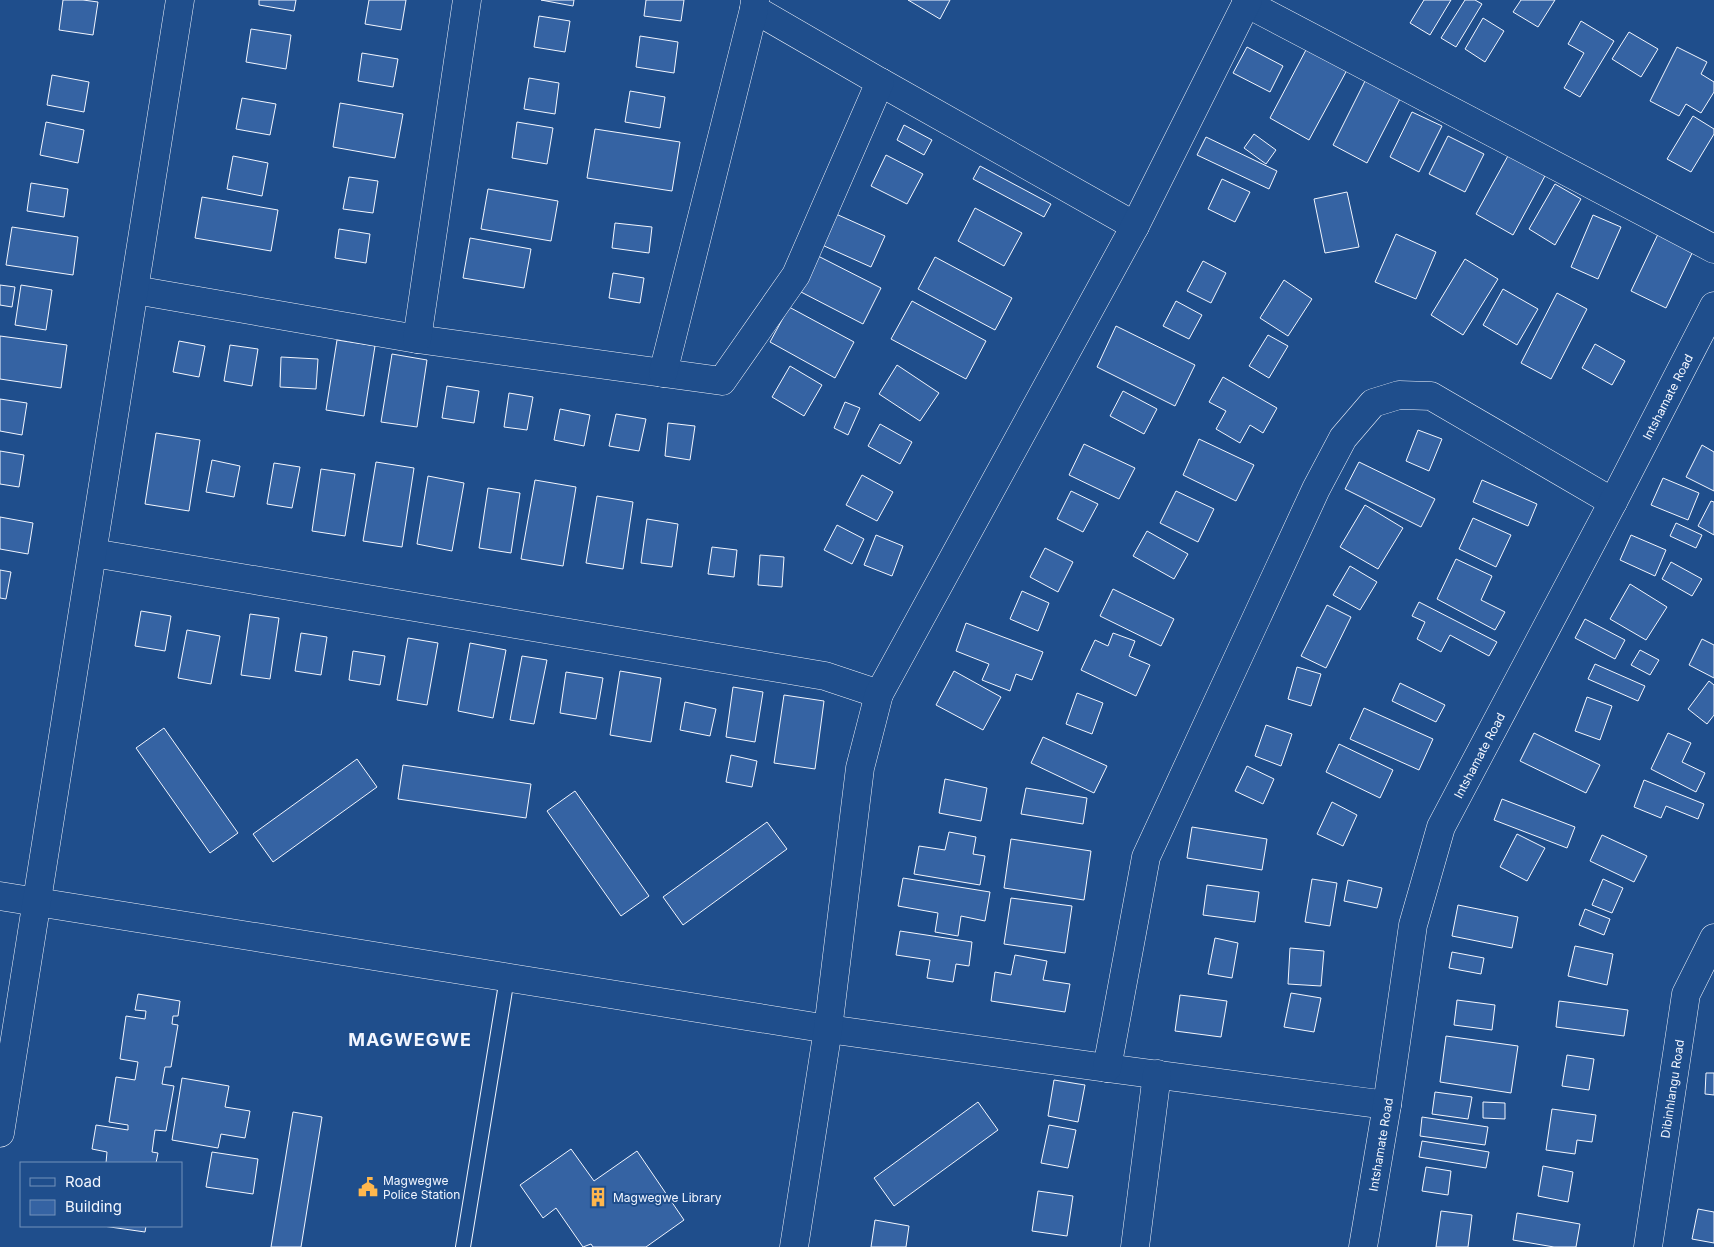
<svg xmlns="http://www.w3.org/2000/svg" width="1714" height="1247" viewBox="0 0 1714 1247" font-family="Inter,sans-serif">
<rect width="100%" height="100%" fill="#1f4e8c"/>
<g fill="#3563a3" stroke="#f2f6ff">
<polygon points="63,0 83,0 98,2 93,35 59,30"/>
<polygon points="259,0 296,0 294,11 259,5"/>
<polygon points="369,0 406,0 401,30 365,24"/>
<polygon points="541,0 574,0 573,6"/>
<polygon points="646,0 684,0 681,21 644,16"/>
<polygon points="908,0 950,0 940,19"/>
<polygon points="1424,0 1451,0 1430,35 1410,23"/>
<polygon points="1465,0 1475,0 1482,4 1456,47 1441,38"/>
<polygon points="1521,0 1555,0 1538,27 1513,12"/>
<polygon points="539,16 570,21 565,52 534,47"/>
<polygon points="1483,18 1504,31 1485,62 1465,49"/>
<polygon points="1581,21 1614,41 1580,97 1564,88 1584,53 1568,44"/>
<polygon points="251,29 291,35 286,69 246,62"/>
<polygon points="1629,32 1658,49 1641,77 1612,59"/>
<polygon points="640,36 678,42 674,73 636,67"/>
<polygon points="1247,47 1283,66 1270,92 1233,73"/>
<polygon points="1677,47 1707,62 1701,74 1714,82 1714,92 1701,113 1686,104 1679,116 1650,101"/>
<polygon points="1307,48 1347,70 1309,140 1270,118"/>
<polygon points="362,53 398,59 393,87 358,81"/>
<polygon points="52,75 89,82 84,112 47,105"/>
<polygon points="1367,77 1402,95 1367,163 1333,145"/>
<polygon points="529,78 559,83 555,114 524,109"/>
<polygon points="630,91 665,97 660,128 625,122"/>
<polygon points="242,98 276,104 270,135 236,129"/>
<polygon points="340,103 403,114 395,158 333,147"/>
<polygon points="1412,112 1442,126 1419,172 1390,157"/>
<polygon points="1693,116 1714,129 1714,134 1691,172 1667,159"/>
<polygon points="46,122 84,130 78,163 40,155"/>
<polygon points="517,122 553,128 547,164 512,158"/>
<polygon points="904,125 932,140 924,155 897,140"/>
<polygon points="595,129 680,142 672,191 587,178"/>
<polygon points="1254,134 1276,150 1266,164 1244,148"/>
<polygon points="1448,136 1484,154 1465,192 1429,174"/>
<polygon points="1206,137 1277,171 1269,189 1197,155"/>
<polygon points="1509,154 1546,174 1513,235 1476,214"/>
<polygon points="886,155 923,174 907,204 871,186"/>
<polygon points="233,156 268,163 262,196 227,189"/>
<polygon points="980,166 1051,204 1044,217 973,179"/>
<polygon points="349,177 378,181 373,213 343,209"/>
<polygon points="1222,179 1250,192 1235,222 1208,209"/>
<polygon points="31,183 68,189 64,217 27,211"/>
<polygon points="1555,184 1581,199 1555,245 1529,229"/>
<polygon points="488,189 558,201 551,241 481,229"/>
<polygon points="1347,192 1359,247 1325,253 1314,199"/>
<polygon points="202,197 278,210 271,251 195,238"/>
<polygon points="975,208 1022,233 1004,266 958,241"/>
<polygon points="836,214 885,236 871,267 822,245"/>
<polygon points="1593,215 1621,227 1598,279 1571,267"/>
<polygon points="615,223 652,227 649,253 612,248"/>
<polygon points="12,227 78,237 73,275 6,265"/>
<polygon points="339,229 370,234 366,263 335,258"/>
<polygon points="1659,232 1694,249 1666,308 1631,291"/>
<polygon points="1396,234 1436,252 1416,299 1375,282"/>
<polygon points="470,238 531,249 524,288 463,278"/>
<polygon points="818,256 881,288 863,324 801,292"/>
<polygon points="935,257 1012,298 995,330 918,289"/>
<polygon points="1465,259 1498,279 1463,335 1431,315"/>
<polygon points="1203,261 1226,273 1211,303 1187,291"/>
<polygon points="613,273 644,278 640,303 609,298"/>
<polygon points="1284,280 1312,299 1288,336 1260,318"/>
<polygon points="0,285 15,287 12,307 0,305"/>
<polygon points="21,285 52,290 46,330 15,325"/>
<polygon points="1503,289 1538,309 1517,345 1483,325"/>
<polygon points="1557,293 1587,309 1551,379 1521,363"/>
<polygon points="912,301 986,341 966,379 891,339"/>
<polygon points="1176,301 1202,315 1189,339 1163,326"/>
<polygon points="789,307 854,342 835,378 770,342"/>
<polygon points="1116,326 1195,365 1175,406 1097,367"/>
<polygon points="1268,335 1288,346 1269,378 1249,366"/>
<polygon points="0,336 67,345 61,388 0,379"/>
<polygon points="337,340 375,346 364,416 326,410"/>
<polygon points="179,341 205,346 199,377 173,372"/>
<polygon points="1595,344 1625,361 1612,385 1582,368"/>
<polygon points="230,345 258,349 252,386 224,381"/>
<polygon points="392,354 427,360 417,427 381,422"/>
<polygon points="281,357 318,359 316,389 280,387"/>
<polygon points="897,365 939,393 920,421 879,394"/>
<polygon points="790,366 822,385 804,416 772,397"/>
<polygon points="1223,377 1277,408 1263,433 1250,425 1240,443 1216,429 1226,411 1209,402"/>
<polygon points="447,386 479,391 474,423 442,418"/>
<polygon points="1123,391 1157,409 1144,434 1110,416"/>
<polygon points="509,393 533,397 527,430 504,427"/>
<polygon points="0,399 27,403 22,435 0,431"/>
<polygon points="845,402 860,408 848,435 834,428"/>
<polygon points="560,409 590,415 584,446 554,440"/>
<polygon points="616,414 646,419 639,451 609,446"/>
<polygon points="668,423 695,426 690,460 665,456"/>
<polygon points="880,424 912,442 900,464 868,446"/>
<polygon points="1418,430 1442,439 1429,471 1406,461"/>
<polygon points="156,433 200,440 189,511 145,504"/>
<polygon points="1199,439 1254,465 1236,501 1183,475"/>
<polygon points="1084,444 1135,468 1119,499 1069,475"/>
<polygon points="1702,445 1714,452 1714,491 1686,477"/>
<polygon points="0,451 24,455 19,487 0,484"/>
<polygon points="212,460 240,466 234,497 206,492"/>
<polygon points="376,462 414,468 402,547 363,541"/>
<polygon points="1359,462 1435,499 1421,527 1345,489"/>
<polygon points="274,463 300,467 292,508 267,504"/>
<polygon points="321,469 355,474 345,536 312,531"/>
<polygon points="862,475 893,492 877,521 846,505"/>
<polygon points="428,476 464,483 452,551 417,544"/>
<polygon points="1663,478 1699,493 1688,520 1651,505"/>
<polygon points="535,480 576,487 563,566 521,559"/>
<polygon points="1482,480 1537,504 1528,526 1473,502"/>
<polygon points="488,488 520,493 511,553 479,548"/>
<polygon points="1071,491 1098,504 1083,532 1057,519"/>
<polygon points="1176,491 1214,509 1198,542 1160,523"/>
<polygon points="597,496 633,502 623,569 586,563"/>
<polygon points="1711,501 1714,502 1714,535 1698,526"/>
<polygon points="1365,505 1403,528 1378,569 1340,547"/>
<polygon points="0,517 33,523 28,554 0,549"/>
<polygon points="1473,518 1511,535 1496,567 1459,549"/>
<polygon points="647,519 678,524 672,567 641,563"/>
<polygon points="1676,523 1702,535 1696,548 1670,536"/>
<polygon points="837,525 864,539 852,564 824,550"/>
<polygon points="1147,531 1188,554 1174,579 1133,556"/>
<polygon points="876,535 903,546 892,576 864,565"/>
<polygon points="1631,535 1666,550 1655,576 1620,560"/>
<polygon points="712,547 737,550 734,577 708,574"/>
<polygon points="1045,548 1073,562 1058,592 1030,577"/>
<polygon points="760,555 784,557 782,587 758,585"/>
<polygon points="1456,559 1492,576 1481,600 1505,612 1495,630 1437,599"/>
<polygon points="1671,562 1702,579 1692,596 1662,579"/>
<polygon points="1350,566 1377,582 1360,610 1333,595"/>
<polygon points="0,570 11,572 6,599 0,598"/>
<polygon points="1630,584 1667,607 1646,640 1610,619"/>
<polygon points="1113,589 1174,619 1161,646 1100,616"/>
<polygon points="1022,591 1049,603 1038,631 1010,619"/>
<polygon points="1419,602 1497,642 1489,656 1450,635 1441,652 1417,639 1425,622 1412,616"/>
<polygon points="1327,605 1351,617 1326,668 1301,656"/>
<polygon points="141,611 171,616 165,651 135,646"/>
<polygon points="250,614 279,618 270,679 241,675"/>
<polygon points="1585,619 1625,640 1615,659 1575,638"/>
<polygon points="966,623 1043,652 1032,680 1016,674 1010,691 982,680 989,664 956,651"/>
<polygon points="187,630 220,636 211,684 178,678"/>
<polygon points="301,633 327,637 321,675 295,671"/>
<polygon points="1113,633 1135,641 1129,656 1150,665 1136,696 1081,670 1095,640 1108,646"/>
<polygon points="408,638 438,643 427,705 397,700"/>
<polygon points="1702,639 1714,645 1714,678 1689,665"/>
<polygon points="470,643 506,650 493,718 458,711"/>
<polygon points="1640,650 1659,660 1650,675 1631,665"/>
<polygon points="353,651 385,656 380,685 349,680"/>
<polygon points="522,656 547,660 534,724 510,720"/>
<polygon points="1595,664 1645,686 1638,701 1588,679"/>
<polygon points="1297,667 1321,674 1311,706 1288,699"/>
<polygon points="620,671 661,678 651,742 610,735"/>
<polygon points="954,671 1001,697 983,730 936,705"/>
<polygon points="566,672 603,678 596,719 560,713"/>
<polygon points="1709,681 1714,685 1714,715 1707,724 1688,709"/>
<polygon points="1400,683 1445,705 1436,722 1392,701"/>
<polygon points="733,687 763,692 755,742 726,737"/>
<polygon points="1077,693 1103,703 1092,734 1066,724"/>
<polygon points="784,695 824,701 815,769 774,763"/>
<polygon points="1587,697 1612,706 1600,740 1575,731"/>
<polygon points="685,702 716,709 710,736 680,730"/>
<polygon points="1364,708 1433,739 1419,770 1350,739"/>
<polygon points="1266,725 1292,734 1281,766 1255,756"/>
<polygon points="164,728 238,833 210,853 136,748"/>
<polygon points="1534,733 1600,765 1586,793 1520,761"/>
<polygon points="1668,733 1691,743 1682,762 1705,773 1696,792 1651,769"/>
<polygon points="1043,737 1107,766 1094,793 1031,763"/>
<polygon points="1339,744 1393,770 1380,798 1326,772"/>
<polygon points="731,755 757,761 752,787 726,782"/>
<polygon points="357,759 377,787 273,862 253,834"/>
<polygon points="403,765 531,784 526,818 398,799"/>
<polygon points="1247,766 1274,779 1263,804 1235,791"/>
<polygon points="945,779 987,788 981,821 939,813"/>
<polygon points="1644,780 1704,804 1698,819 1666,806 1661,818 1634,807"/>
<polygon points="1026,788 1087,798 1083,824 1021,814"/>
<polygon points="575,791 649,896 621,916 547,811"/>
<polygon points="1502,799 1575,827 1567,848 1494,820"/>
<polygon points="1332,802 1357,815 1343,846 1317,834"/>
<polygon points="767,822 787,849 683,925 663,897"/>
<polygon points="1192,827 1267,839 1262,870 1187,858"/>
<polygon points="949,832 976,837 973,854 985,856 980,885 914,874 919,846 945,850"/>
<polygon points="1517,834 1545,848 1527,881 1500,867"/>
<polygon points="1602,835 1647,856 1634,882 1590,861"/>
<polygon points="1011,839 1091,851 1084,900 1004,888"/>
<polygon points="903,878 990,892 985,921 961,916 958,936 935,932 938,913 898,906"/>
<polygon points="1312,879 1337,883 1330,926 1305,922"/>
<polygon points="1603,879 1623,888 1612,913 1592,905"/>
<polygon points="1348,880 1382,888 1377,908 1344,901"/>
<polygon points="1207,885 1259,892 1255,922 1203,915"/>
<polygon points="1011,898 1072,906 1065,953 1004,944"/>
<polygon points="1458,905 1518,917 1512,948 1452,936"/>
<polygon points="1585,909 1610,919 1604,935 1579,925"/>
<polygon points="900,931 972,942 969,966 956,964 953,982 927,978 930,960 896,955"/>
<polygon points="1215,938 1238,943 1232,978 1208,974"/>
<polygon points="1575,946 1613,954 1607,985 1568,976"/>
<polygon points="1290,948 1324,951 1321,986 1288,984"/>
<polygon points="1452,952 1484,958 1481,974 1449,968"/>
<polygon points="1015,955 1047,961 1043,980 1070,984 1065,1012 991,1001 995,972 1011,975"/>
<polygon points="1291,993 1321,998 1314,1032 1284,1027"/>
<polygon points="138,994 180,1001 178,1016 173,1016 172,1024 178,1025 171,1067 165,1067 162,1084 174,1086 166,1131 155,1130 152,1152 158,1153 156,1163 106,1163 107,1152 92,1149 96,1125 128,1130 128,1125 109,1122 116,1077 135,1080 138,1062 120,1059 126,1016 145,1019 146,1011 135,1010"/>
<polygon points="1180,995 1227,1001 1221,1037 1175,1031"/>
<polygon points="1457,1000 1495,1005 1492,1030 1454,1025"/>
<polygon points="1559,1001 1628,1010 1624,1036 1556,1027"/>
<polygon points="1446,1036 1518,1046 1511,1093 1440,1082"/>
<polygon points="1567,1055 1594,1059 1589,1090 1562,1086"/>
<polygon points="1706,1073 1714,1073 1714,1095 1705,1094"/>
<polygon points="182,1078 229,1086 225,1107 250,1111 245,1138 221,1134 218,1148 172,1140"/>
<polygon points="1054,1080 1085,1085 1078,1122 1048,1116"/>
<polygon points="1435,1092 1472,1097 1468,1119 1432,1114"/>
<polygon points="978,1102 998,1130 894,1206 874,1178"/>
<polygon points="1483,1102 1505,1103 1505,1119 1483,1118"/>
<polygon points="1552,1109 1596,1115 1592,1142 1577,1140 1575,1154 1546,1150"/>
<polygon points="293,1112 322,1117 301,1247 271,1247"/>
<polygon points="1422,1117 1488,1127 1485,1145 1420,1136"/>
<polygon points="1049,1125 1076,1130 1068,1168 1041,1163"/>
<polygon points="1422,1141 1489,1152 1486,1168 1419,1157"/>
<polygon points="571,1149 594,1181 637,1151 684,1220 646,1247 593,1247 591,1244 583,1247 556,1208 543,1218 520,1185"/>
<polygon points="212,1152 258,1159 253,1194 206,1187"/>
<polygon points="1543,1166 1573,1172 1568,1202 1538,1196"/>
<polygon points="1426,1167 1451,1171 1448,1195 1422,1191"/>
<polygon points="1038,1191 1073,1196 1067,1236 1032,1231"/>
<polygon points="1698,1209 1714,1212 1714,1243 1692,1239"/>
<polygon points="1441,1211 1472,1215 1468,1247 1436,1247"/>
<polygon points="1517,1213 1580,1224 1576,1247 1554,1247 1513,1240"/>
<polygon points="875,1220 909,1226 906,1247 871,1247"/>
<polygon points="103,1226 146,1226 145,1232"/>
</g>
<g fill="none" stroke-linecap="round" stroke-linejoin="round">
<defs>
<polyline id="lane" points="463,1247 507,978"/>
<g id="street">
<polyline points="1246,3 1714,249"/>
<polyline points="880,82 1135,226"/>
<polyline points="135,290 417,339 722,381 796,275 880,82 754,9 755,0"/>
<polyline points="417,339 467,0"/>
<polyline points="663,373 754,9"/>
<polyline points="93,553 825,676 879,694"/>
<polyline points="0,896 828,1029 1107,1068 1387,1105"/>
<polyline points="1107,1068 1146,857 1316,489 1343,438 1373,403 1399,395 1431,396 1613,502"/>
<polyline points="0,1133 180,0"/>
<polyline points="794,1247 828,1029 860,768 879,694 1135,226 1248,0"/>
<polyline points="1135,1247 1157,1074"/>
<path id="s1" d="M1363 1247 1387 1105 1413 925 1441 827 1613 502 1714 306"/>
<path id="s2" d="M1648 1247 1686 994 1714 938"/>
</g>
</defs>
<use href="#lane" stroke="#f2f6ff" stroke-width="16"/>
<use href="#street" stroke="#f2f6ff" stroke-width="29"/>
<use href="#lane" stroke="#1f4e8c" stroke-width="14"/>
<use href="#street" stroke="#1f4e8c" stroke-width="28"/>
</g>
<defs>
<symbol id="civic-bare" viewBox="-9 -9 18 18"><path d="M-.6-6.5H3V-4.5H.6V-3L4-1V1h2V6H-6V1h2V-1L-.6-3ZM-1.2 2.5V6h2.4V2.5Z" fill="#ffb74d" stroke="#1f4e8c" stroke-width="2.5" paint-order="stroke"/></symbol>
<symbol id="building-bare" viewBox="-9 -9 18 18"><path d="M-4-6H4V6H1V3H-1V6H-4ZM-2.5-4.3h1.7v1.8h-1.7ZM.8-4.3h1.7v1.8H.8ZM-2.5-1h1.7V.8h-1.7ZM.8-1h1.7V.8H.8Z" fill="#ffb74d" stroke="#1f4e8c" stroke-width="2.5" paint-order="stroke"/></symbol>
</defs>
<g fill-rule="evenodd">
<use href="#civic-bare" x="354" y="1173" width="28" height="28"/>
<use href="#building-bare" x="584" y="1183" width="28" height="28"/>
</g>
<g text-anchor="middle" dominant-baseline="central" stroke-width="4" stroke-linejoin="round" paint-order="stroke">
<g font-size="12" fill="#f2f6ff" stroke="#1f4e8c">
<text stroke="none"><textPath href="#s1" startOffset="914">Intshamate Road</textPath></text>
<text stroke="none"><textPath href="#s1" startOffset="509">Intshamate Road</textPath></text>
<text stroke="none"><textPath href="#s2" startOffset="160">Dibinhlangu Road</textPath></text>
<text stroke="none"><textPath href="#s1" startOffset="104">Intshamate Road</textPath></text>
</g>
<g font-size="12" fill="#f2f6ff" stroke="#1f4e8c" text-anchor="start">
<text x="383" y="1180">Magwegwe<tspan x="383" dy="14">Police Station</tspan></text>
<text x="613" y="1197">Magwegwe Library</text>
</g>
<g font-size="18" font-weight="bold" letter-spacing="1" fill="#f2f6ff" stroke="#1f4e8c">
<text x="410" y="1039">MAGWEGWE</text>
</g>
</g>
<rect x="20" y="1162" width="162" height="65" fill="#1f4e8c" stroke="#7391ba"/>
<rect x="30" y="1178" width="25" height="8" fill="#1f4e8c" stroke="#7391ba"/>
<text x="65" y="1187" font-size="15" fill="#f2f6ff">Road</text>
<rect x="30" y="1200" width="25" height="15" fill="#3563a3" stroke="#7391ba"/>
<text x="65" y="1212" font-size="15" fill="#f2f6ff">Building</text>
</svg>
